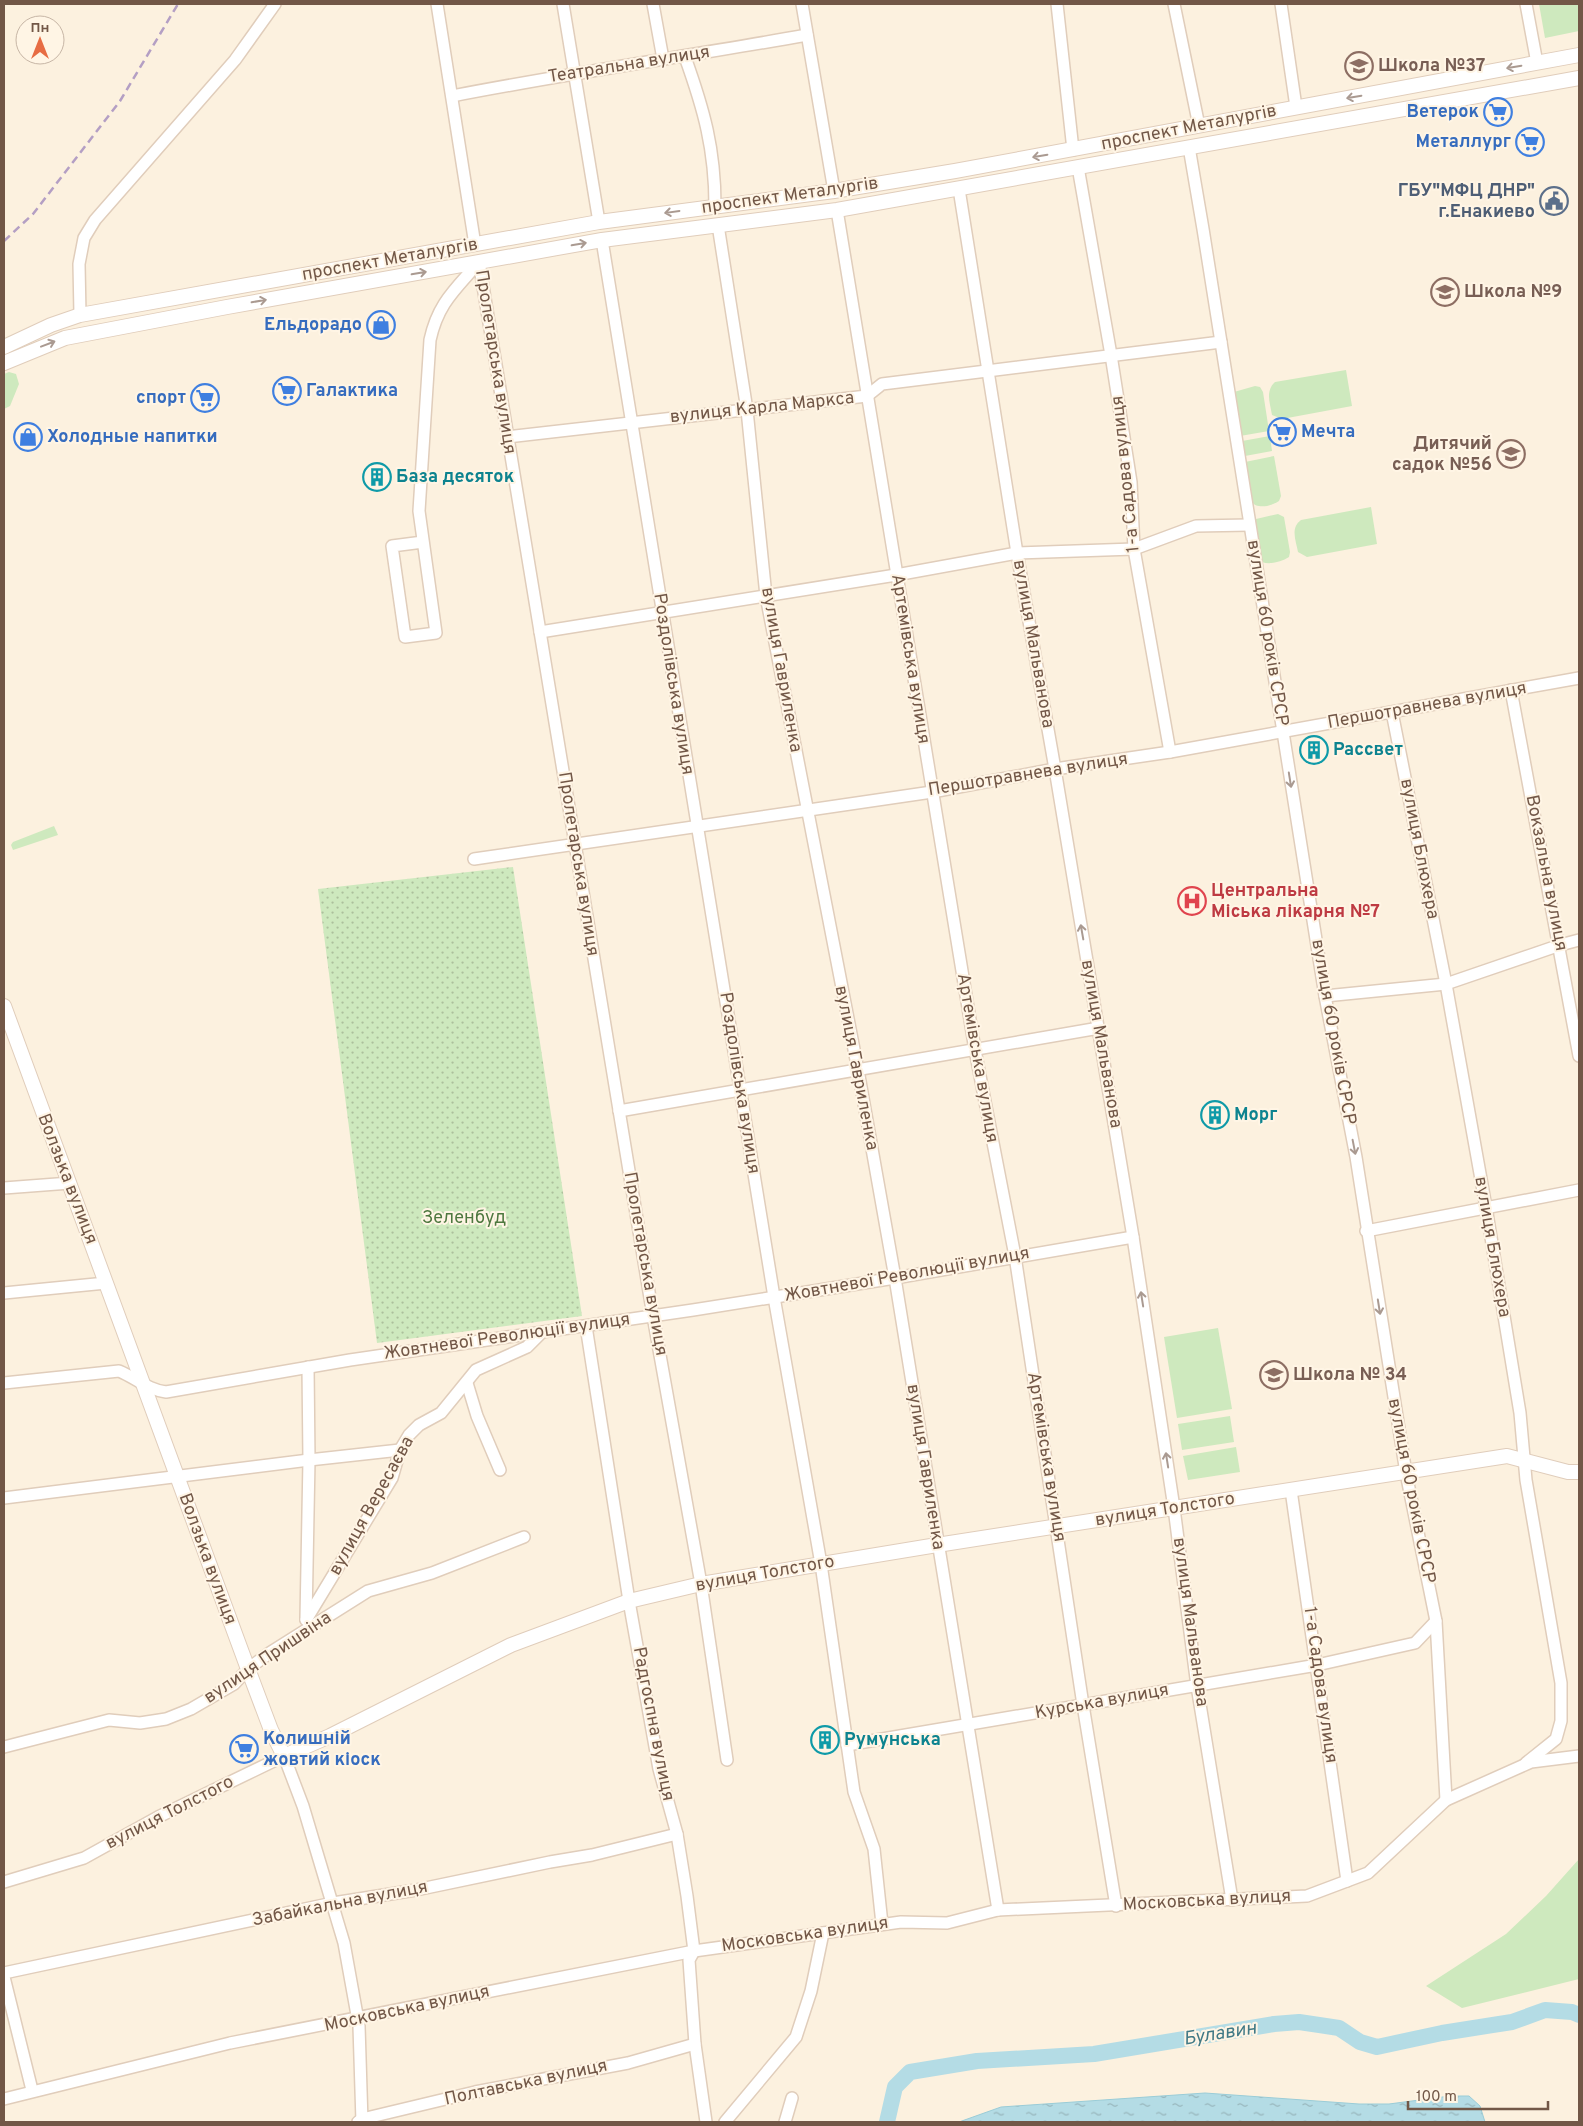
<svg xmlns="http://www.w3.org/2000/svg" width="1583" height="2126" viewBox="0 0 1583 2126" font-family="Overpass,sans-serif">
<defs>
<pattern id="garden-dots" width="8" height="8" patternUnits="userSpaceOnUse" patternTransform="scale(1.25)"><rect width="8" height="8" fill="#cee9be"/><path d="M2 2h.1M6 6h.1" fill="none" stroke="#acc09c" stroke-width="1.8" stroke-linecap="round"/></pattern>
<pattern id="water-ripples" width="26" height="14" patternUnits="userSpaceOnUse" patternTransform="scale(1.25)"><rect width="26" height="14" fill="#b4dce5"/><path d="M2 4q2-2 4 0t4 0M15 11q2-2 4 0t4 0" fill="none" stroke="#97b5bb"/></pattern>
</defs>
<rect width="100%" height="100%" fill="#fcf1df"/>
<g fill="#cee9be">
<polygon points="1539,4 1579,4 1579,31 1545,38"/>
<path d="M1346 370 1352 406 1282 419 1272 415C1270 403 1265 391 1275 382Z"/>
<polygon points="9,372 16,374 19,384 10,406 4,409 4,374"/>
<polygon points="1255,386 1260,387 1263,392 1269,431 1240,436 1234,392"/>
<polygon points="1270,436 1272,451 1245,456 1242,441"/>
<path d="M1274 456 1281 496 1279 501C1271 506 1257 510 1251 501L1245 462Z"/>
<path d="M1371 507 1377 544 1307 557 1298 552C1296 541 1290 528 1301 520Z"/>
<path d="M1278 514 1284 517 1290 552 1289 557C1281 562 1270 565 1262 562L1261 558 1255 523 1256 519Z"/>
<polygon points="54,826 58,835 13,850 11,845 13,842"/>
<polygon points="1218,1328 1232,1409 1177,1418 1164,1337"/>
<polygon points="1230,1416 1234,1442 1182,1450 1178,1424"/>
<polygon points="1236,1447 1240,1472 1188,1480 1183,1456"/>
<polygon points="1579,1859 1579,1979 1462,2008 1426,1986 1506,1934 1546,1896"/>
</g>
<polygon fill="url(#garden-dots)" points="513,867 582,1316 377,1343 318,889"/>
<polygon fill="url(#water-ripples)" stroke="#9accd7" points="1205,2093 1359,2104 1389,2104 1450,2096 1469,2096 1480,2106 1485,2122 959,2122 1001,2107"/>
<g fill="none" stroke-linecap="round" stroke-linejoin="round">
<polyline stroke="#b4dce5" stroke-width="16" points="887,2122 895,2087 910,2072 977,2061 1094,2054 1274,2024 1299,2022 1339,2028 1360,2042 1377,2047 1442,2033 1512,2022 1545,2010 1572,2012 1579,2015"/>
<defs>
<g id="minor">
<polyline points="437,4 475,245"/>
<polyline points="563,4 599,222"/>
<polyline points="653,4 663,59"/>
<polyline points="802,4 834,191"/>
<polyline points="1057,4 1073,150"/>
<polyline points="1174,4 1199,126"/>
<polyline points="1281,4 1296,107"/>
<polyline points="1526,4 1537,63"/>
<path d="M685 57C704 110 715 149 715 206"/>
<path d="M452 96C570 73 689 56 807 35"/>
<polyline points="1189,147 1203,229 1325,996 1356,1157 1406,1473 1436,1621 1446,1800"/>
<polyline points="1078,167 1111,355 1131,482 1134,549 1170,752"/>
<polyline points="959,189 1017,553 1055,769 1133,1237 1174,1508 1197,1686 1232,1900"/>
<polyline points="837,210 975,1050 1015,1256 1083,1705 1116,1906"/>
<polyline points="718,225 747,410 766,596 858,1070 895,1278 998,1910"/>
<polyline points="602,240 774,1297 821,1564 854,1792 874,1849 882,1924"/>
<polyline points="80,315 79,264 84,238 95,220 235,60 275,4"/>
<polyline points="507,437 867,396 882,384 1221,342"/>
<path d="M423 542 392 546 405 637 436 633 419 511 430 340C438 303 455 290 479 262L653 1316 701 1584 727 1760"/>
<polyline points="540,632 896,575 1017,553 1134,549 1196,526 1249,525"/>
<polyline points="1511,690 1579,1056"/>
<polyline points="1392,712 1446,984 1486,1207 1520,1413 1526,1480 1561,1683 1561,1721 1556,1739 1526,1763"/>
<polyline points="474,859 932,792 1055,769 1170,752 1579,678"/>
<polyline points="1325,996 1446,984 1560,945 1579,940"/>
<polyline points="619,1111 1099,1028"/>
<polyline points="4,1188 70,1183"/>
<polyline points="1366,1231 1579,1190"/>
<polyline points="4,1293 106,1283"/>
<polyline points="586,1326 629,1601 659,1769 677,1834 687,1896 694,1951 689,1960 695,2044 706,2122"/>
<path d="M4 1383 119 1371C136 1378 148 1390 166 1392L350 1360 693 1310 895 1278 1133 1237"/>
<polyline points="467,1383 477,1416 500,1470"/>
<polyline points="1291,1490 1347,1881"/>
<polyline points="4,1498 309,1460 400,1450"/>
<polyline points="306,1619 309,1460 308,1367"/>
<polyline points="306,1620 392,1478 400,1450 409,1435 419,1425 441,1413 476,1370 527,1347 542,1332"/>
<polyline points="847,1745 1317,1665 1415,1643 1436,1621"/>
<polyline points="4,1747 109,1720 140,1723 166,1719 191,1709 234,1684 248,1669 268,1654 368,1591 432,1573 524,1537"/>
<polyline points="4,1882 84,1858 158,1817 284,1756 303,1806 344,1943 359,2026 362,2122"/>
<polyline points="4,1973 333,1903 416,1890 550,1862 592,1855 677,1834"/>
<polyline points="4,1977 32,2090"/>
<polyline points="4,2099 230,2043 694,1951 901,1922 947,1923 998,1910 1307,1896 1368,1873 1446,1800 1531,1762 1579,1756"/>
<polyline points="358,2122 362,2119 475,2092 628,2063 695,2044"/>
<polyline points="725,2122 796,2037 811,1991 823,1933"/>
<polyline points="785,2122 792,2098"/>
</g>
<g id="tertiary">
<polyline points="4,347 51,325 80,315 599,222 834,191 955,171 1579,55"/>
<polyline points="4,363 65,338 227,307 602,240 837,210 1579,78"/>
<polyline points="4,1006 248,1669 271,1730 284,1756 330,1736 511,1645 629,1601 701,1584 937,1545 1507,1456 1568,1472 1579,1472"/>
</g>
</defs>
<use href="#minor" stroke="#e0cdbb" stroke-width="14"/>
<use href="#tertiary" stroke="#e0cdbb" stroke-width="16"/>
<use href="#minor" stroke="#fff" stroke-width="11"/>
<use href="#tertiary" stroke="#fff" stroke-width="14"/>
<polyline stroke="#b49fc4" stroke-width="2.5" stroke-dasharray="8 5" stroke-linecap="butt" points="4,241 33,214 120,101 178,4"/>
</g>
<defs><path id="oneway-shaft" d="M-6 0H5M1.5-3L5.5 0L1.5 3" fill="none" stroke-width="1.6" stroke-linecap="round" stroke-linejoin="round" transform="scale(1.25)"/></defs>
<g stroke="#aa9a91">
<use href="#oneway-shaft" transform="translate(1514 67) rotate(170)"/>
<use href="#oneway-shaft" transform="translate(1354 97) rotate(170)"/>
<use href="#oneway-shaft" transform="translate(1040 156) rotate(170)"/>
<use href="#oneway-shaft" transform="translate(672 212) rotate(172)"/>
<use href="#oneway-shaft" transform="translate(579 244) rotate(-10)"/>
<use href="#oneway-shaft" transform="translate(419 273) rotate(-10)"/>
<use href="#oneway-shaft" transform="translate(259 301) rotate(-10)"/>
<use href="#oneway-shaft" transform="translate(48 344) rotate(-21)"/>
<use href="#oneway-shaft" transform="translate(1290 780) rotate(81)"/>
<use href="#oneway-shaft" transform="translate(1082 932) rotate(-100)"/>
<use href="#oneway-shaft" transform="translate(1354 1147) rotate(79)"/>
<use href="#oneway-shaft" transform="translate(1142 1299) rotate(-99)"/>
<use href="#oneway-shaft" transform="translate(1379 1307) rotate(81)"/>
<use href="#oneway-shaft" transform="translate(1167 1460) rotate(-99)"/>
</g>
<defs>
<symbol id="school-ring" viewBox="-11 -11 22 22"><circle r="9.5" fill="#fff5e5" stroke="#8d6e63" stroke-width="1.5"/><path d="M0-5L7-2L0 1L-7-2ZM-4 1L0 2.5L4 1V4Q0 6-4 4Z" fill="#8d6e63"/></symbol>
<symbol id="supermarket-ring" viewBox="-11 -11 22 22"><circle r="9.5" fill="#fff5e5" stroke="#3f7fe0" stroke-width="1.5"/><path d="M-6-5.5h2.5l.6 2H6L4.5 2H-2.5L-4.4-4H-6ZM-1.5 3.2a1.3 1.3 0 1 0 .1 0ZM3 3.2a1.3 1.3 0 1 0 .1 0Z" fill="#3f7fe0"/></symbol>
<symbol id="civic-ring" viewBox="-11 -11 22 22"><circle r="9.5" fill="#fff5e5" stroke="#5c6f8a" stroke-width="1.5"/><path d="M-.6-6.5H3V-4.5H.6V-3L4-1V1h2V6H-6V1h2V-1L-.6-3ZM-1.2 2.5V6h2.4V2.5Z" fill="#5c6f8a"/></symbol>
<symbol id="shop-ring" viewBox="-11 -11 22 22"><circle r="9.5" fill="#fff5e5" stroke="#3f7fe0" stroke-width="1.5"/><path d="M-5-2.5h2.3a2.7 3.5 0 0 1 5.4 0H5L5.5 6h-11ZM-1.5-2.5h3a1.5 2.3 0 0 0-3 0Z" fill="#3f7fe0"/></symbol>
<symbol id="building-ring" viewBox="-11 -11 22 22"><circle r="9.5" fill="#fff5e5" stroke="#0f9aa8" stroke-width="1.5"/><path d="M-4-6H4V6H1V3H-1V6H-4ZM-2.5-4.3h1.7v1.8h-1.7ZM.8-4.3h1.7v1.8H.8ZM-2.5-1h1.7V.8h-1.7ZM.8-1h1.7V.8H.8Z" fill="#0f9aa8"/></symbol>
<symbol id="hospital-ring" viewBox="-11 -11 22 22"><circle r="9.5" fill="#fff5e5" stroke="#e0444e" stroke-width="1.5"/><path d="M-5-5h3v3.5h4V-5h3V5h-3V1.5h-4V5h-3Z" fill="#e0444e"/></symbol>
</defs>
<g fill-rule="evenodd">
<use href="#school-ring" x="1343" y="50" width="32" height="32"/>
<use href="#supermarket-ring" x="1482" y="96" width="32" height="32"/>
<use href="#supermarket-ring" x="1514" y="126" width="32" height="32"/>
<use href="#civic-ring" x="1538" y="185" width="32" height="32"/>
<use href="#school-ring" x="1429" y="276" width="32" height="32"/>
<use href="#shop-ring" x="365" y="309" width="32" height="32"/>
<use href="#supermarket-ring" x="271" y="375" width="32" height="32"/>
<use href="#supermarket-ring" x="189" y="382" width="32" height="32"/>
<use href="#supermarket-ring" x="1266" y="416" width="32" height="32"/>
<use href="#shop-ring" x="12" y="421" width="32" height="32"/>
<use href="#school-ring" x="1495" y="438" width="32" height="32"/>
<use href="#building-ring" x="361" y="461" width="32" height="32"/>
<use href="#building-ring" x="1298" y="734" width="32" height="32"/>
<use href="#hospital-ring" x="1176" y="885" width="32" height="32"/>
<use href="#building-ring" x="1199" y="1099" width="32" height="32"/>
<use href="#school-ring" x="1258" y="1359" width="32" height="32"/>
<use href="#building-ring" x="809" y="1724" width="32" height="32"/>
<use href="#supermarket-ring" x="228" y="1733" width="32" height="32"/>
</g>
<g text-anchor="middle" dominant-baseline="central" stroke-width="4" stroke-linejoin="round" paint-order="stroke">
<g font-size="18" fill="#725747" stroke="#fff5e5">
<text transform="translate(629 65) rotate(-9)">Театральна вулиця</text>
<text transform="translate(1189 128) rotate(-11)">проспект Металургів</text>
<text transform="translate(790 196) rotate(-8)">проспект Металургів</text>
<text transform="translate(390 260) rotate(-10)">проспект Металургів</text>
<text transform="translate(495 362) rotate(81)">Пролетарська вулиця</text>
<text transform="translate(762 408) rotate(-6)">вулиця Карла Маркса</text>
<text transform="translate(1126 474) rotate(-96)">1-а Садова вулиця</text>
<text transform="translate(1267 633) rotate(81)">вулиця 60 років СРСР</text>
<text transform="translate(1033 644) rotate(80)">вулиця Мальванова</text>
<text transform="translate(910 659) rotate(81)">Артемівська вулиця</text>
<text transform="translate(781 670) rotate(80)">вулиця Гавриленка</text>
<text transform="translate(673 684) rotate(81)">Роздолівська вулиця</text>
<text transform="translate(1427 706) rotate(-10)">Першотравнева вулиця</text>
<text transform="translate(1028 775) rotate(-9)">Першотравнева вулиця</text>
<text transform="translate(1419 849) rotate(79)">вулиця Блюхера</text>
<text transform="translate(578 864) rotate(81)">Пролетарська вулиця</text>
<text transform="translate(1546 873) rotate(79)">Вокзальна вулиця</text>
<text transform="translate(1333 1032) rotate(80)">вулиця 60 років СРСР</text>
<text transform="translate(1101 1044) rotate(80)">вулиця Мальванова</text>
<text transform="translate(977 1058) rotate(80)">Артемівська вулиця</text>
<text transform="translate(856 1068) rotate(79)">вулиця Гавриленка</text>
<text transform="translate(739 1083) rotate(81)">Роздолівська вулиця</text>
<text transform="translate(67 1179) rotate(69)">Волзька вулиця</text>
<text transform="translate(1492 1247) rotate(80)">вулиця Блюхера</text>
<text transform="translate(645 1264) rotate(80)">Пролетарська вулиця</text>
<text transform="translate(907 1275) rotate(-10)">Жовтневої Революції вулиця</text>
<text transform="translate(507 1337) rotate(-8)">Жовтневої Революції вулиця</text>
<text transform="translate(1046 1457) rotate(81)">Артемівська вулиця</text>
<text transform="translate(925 1467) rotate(81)">вулиця Гавриленка</text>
<text transform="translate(1411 1491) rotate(79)">вулиця 60 років СРСР</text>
<text transform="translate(372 1506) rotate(-61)">вулиця Вересаєва</text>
<text transform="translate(1165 1510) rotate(-9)">вулиця Толстого</text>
<text transform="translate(207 1559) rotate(70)">Волзька вулиця</text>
<text transform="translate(765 1574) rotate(-10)">вулиця Толстого</text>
<text transform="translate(1190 1622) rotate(82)">вулиця Мальванова</text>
<text transform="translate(268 1658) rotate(-34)">вулиця Пришвіна</text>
<text transform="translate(1320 1685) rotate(82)">1-а Садова вулиця</text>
<text transform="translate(1102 1702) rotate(-10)">Курська вулиця</text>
<text transform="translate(653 1724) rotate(79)">Радгоспна вулиця</text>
<text transform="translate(170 1813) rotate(-27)">вулиця Толстого</text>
<text transform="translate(1207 1901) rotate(-3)">Московська вулиця</text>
<text transform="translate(340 1904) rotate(-11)">Забайкальна вулиця</text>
<text transform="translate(805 1935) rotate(-8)">Московська вулиця</text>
<text transform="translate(407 2009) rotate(-12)">Московська вулиця</text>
<text transform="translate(526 2083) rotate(-12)">Полтавська вулиця</text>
</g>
<g font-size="18" font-weight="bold" fill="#785e54" stroke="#fff5e5" text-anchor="start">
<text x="1378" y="66">Школа №37</text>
<text x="1464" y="292">Школа №9</text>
<text x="1492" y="444" text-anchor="end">Дитячий<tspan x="1492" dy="21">садок №56</tspan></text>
<text x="1293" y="1375">Школа № 34</text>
</g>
<g font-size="18" font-weight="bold" fill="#366cbe" stroke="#fff5e5" text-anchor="end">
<text x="1479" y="112">Ветерок</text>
<text x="1511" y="142">Металлург</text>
<text x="362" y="325">Ельдорадо</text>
<text x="306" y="391" text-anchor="start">Галактика</text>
<text x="186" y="398">спорт</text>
<text x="1301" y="432" text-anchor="start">Мечта</text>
<text x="47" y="437" text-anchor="start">Холодные напитки</text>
<text x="263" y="1739" text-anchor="start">Колишній<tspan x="263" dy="21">жовтий кіоск</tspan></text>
</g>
<g font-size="18" font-weight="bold" fill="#4e5e75" stroke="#fff5e5" text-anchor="end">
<text x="1535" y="191">ГБУ"МФЦ ДНР"<tspan x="1535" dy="21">г.Енакиево</tspan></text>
</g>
<g font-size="18" font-weight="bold" fill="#0d838f" stroke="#fff5e5" text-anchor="start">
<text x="396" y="477">База десяток</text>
<text x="1333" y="750">Рассвет</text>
<text x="1234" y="1115">Морг</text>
<text x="844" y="1740">Румунська</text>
</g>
<g font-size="18" font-weight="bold" fill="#be3a42" stroke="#fff5e5" text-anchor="start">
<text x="1211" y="891">Центральна<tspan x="1211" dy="21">Міська лікарня №7</tspan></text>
</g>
<g font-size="18" fill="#4e783f" stroke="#fff5e5">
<text x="464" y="1218">Зеленбуд</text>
</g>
<g font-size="19" font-style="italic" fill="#417985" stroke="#fff5e5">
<text transform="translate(1220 2034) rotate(-9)">Булавин</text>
</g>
</g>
<rect width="1583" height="2126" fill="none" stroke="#725747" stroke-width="10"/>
<g transform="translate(40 40)"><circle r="24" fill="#fff5e5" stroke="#c7b6a6"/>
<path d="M0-4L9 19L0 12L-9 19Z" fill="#e76c43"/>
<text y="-8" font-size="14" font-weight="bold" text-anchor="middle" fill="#725747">Пн</text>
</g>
<path d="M1408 2101v8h140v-8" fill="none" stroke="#725747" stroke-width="2.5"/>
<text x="1416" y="2101" font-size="15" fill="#725747" stroke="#fff5e5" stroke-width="4" paint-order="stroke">100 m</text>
</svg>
